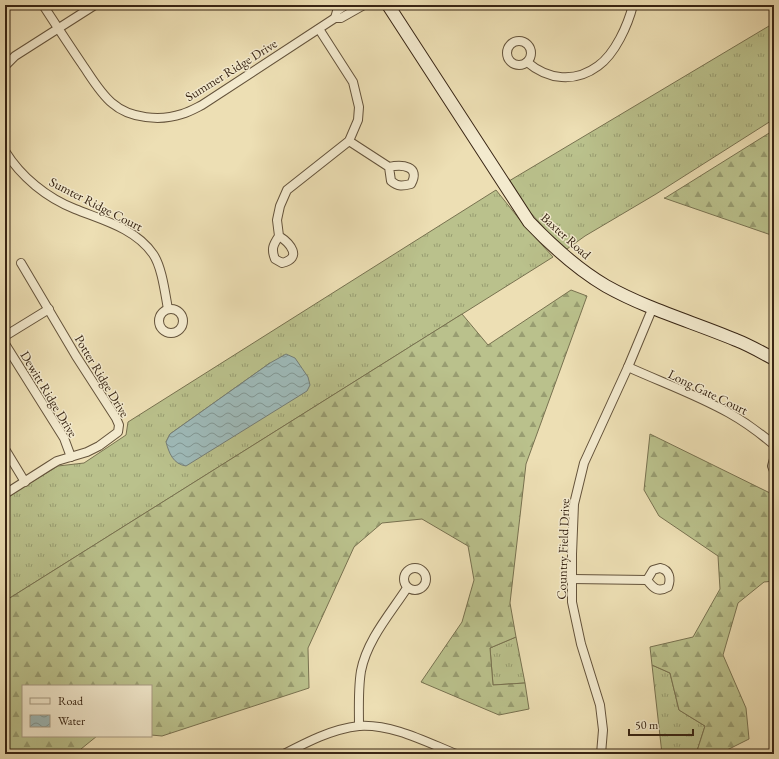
<svg xmlns="http://www.w3.org/2000/svg" width="779" height="759" viewBox="0 0 779 759" font-family="'EB Garamond',serif">
<defs>
<pattern id="grass-tufts" width="24" height="20" patternUnits="userSpaceOnUse"><rect width="24" height="20" fill="#bac18c"/><path d="M3 7l-1-3M5 7V3M7 7l1-3M15 17l-1-3M17 17v-4M19 17l1-3" fill="none" stroke="#989d71"/></pattern>
<pattern id="forest-firs" width="22" height="20" patternUnits="userSpaceOnUse"><rect width="22" height="20" fill="#bac18c"/><path d="M5 1l3.5 6h-7zM16 11l3.5 6h-7z" fill="#989d71"/></pattern>
<pattern id="water-waves" width="16" height="10" patternUnits="userSpaceOnUse"><rect width="16" height="10" fill="#9ebab9"/><path d="M0 5q4-4 8 0t8 0" fill="none" stroke="#829795"/></pattern>
</defs>
<rect width="100%" height="100%" fill="#eddfb4"/>
<filter id="stains"><feTurbulence type="fractalNoise" baseFrequency=".005" numOctaves="4"/><feColorMatrix values="0 0 0 0 .2 0 0 0 0 .09 0 0 0 0 .02 0 0 0 .5 -.17"/></filter>
<radialGradient id="worn" r=".72"><stop offset=".6" stop-color="#630" stop-opacity="0"/><stop offset="1" stop-color="#630" stop-opacity=".3"/></radialGradient>
<g fill="url(#grass-tufts)" stroke="#787250" fill-rule="evenodd">
<polygon points="774,23 774,119 656,194 585,236 567,249 548,232 529,211 509,181"/>
<path d="M496 190 524 225 553 257 5 601V498L58 466 84 463 126 435 128 422ZM270 363 166 442 170 434Z"/>
<polygon points="516,637 525,683 493,685 490,648"/>
<polygon points="652,665 670,673 679,710 705,726 697,751 677,754 662,754"/>
</g>
<g fill="url(#forest-firs)" stroke="#787250">
<polygon points="774,130 774,236 664,198 665,198"/>
<polygon points="571,290 587,296 526,464 510,603 516,637 490,648 493,685 525,683 529,709 499,715 421,682 462,622 474,580 468,546 422,519 382,523 354,547 308,648 309,688 162,736 151,735 151,686 23,686 23,736 97,736 81,749 79,754 5,754 5,601 462,314 488,345"/>
<polygon points="650,434 774,495 774,581 764,582 738,603 723,655 746,708 749,739 719,754 677,754 697,751 705,726 679,710 670,673 652,665 650,647 693,637 720,589 718,556 659,516 644,490"/>
</g>
<path fill="url(#water-waves)" stroke="#757e77" d="M286 354 295 358 308 377 310 385 307 391 186 466C173 464 169 453 166 442L170 434 270 363Z"/>
<g fill="none" stroke-linecap="round" stroke-linejoin="round">
<defs>
<g id="street">
<path d="M43 5C56 25 69 45 82 64 91 77 100 93 112 103 130 119 161 121 182 114 189 112 196 108 202 105L335 18H341L364 5"/>
<polyline points="335,18 337,11 346,5"/>
<circle cx="519" cy="53" r="12"/>
<path d="M527 62C548 80 575 83 598 66 615 54 628 25 633 5"/>
<polyline points="5,66 15,56 95,5"/>
<path d="M349 141 389 167 391 181C398 187 403 186 411 184 421 166 402 164 389 167"/>
<path d="M5 151C21 177 47 198 75 209 102 220 135 228 153 254 162 267 165 293 168 309"/>
<path d="M279 236C290 243 303 258 282 263L275 259C271 249 273 245 279 236L277 220 280 206 287 190 349 141 358 120 359 107 353 82 319 29"/>
<circle cx="171" cy="321" r="12"/>
<polyline points="5,336 49,309"/>
<polyline points="5,344 64,438 71,457"/>
<path d="M628 367C661 382 697 395 729 413 745 422 760 433 774 445"/>
<polyline points="5,449 25,482"/>
<polyline points="774,459 772,466 774,471"/>
<polyline points="5,494 49,466 57,461 87,452 99,446 118,432 119,425 116,418 76,356 21,263"/>
<circle cx="415" cy="579" r="11"/>
<path d="M660 568C670 570 671 579 668 587 658 593 653 588 647 580L653 570Z"/>
<polyline points="572,579 647,580"/>
<path d="M359 726C359 708 358 689 361 671 367 640 390 614 407 588"/>
<path d="M284 754C307 742 332 729 359 726 393 724 426 742 456 754"/>
<polyline points="601,754 603,730 600,705 581,644 572,602 572,554 574,504 584,463 628,367 653,307"/>
</g>
<path id="secondary" d="M388 5 529 222C552 246 577 269 606 286 647 309 693 322 736 340 749 345 761 352 774 359"/>
</defs>
<use href="#street" stroke="#64533b" stroke-width="10"/>
<use href="#secondary" stroke="#372413" stroke-width="14"/>
<use href="#street" stroke="#f3eace" stroke-width="8"/>
<use href="#secondary" stroke="#f3eace" stroke-width="12"/>
</g>
<g text-anchor="middle" dominant-baseline="central" stroke-width="3" stroke-linejoin="round" paint-order="stroke">
<g font-size="13" fill="#372413" stroke="#f3eace">
<text transform="translate(231 70) rotate(-32)">Summer Ridge Drive</text>
<text transform="translate(96 204) rotate(27)">Sumter Ridge Court</text>
<text transform="translate(566 236) rotate(42)">Baxter Road</text>
<text transform="translate(102 376) rotate(59)">Potter Ridge Drive</text>
<text transform="translate(708 392) rotate(26)">Long Gate Court</text>
<text transform="translate(49 394) rotate(59)">Dewitt Ridge Drive</text>
<text transform="translate(563 549) rotate(-88)">Country Field Drive</text>
</g>
</g>
<rect width="779" height="759" fill="none" stroke="#eddfb4" stroke-width="20"/>
<rect x="6" y="6" width="767" height="747" fill="none" stroke="#372413" stroke-width="2"/>
<rect x="10" y="10" width="759" height="739" fill="none" stroke="#372413"/>
<rect x="22" y="685" width="130" height="52" fill="#f3eace" stroke="#a89b83"/>
<rect x="30" y="698" width="20" height="6" fill="#f3eace" stroke="#a89b83"/>
<text x="58" y="705" font-size="12" fill="#372413">Road</text>
<rect x="30" y="715" width="20" height="12" fill="url(#water-waves)" stroke="#a89b83"/>
<text x="58" y="725" font-size="12" fill="#372413">Water</text>
<path d="M629 729v6h64v-6" fill="none" stroke="#372413" stroke-width="2"/>
<text x="635" y="729" font-size="12" fill="#372413" stroke="#f3eace" stroke-width="3" paint-order="stroke">50 m</text>
<rect width="100%" height="100%" filter="url(#stains)"/>
<rect width="100%" height="100%" fill="url(#worn)"/>
</svg>
